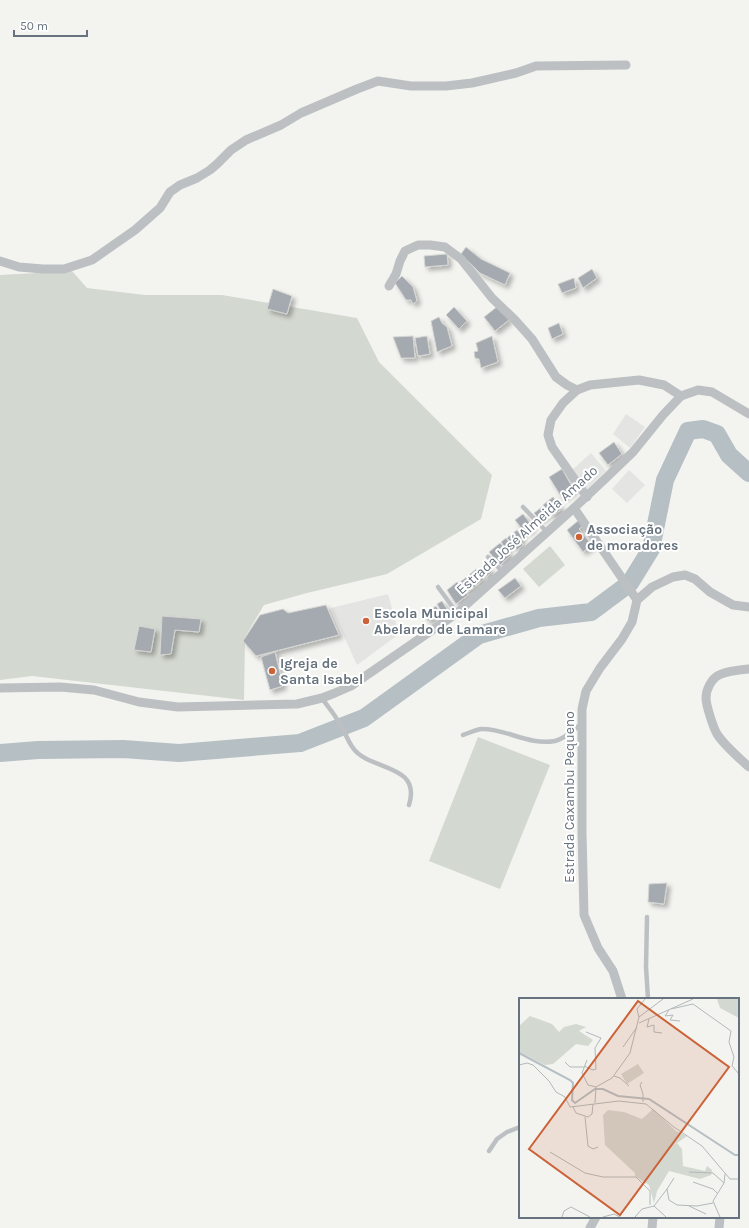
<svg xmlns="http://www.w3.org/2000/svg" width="749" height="1228" viewBox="0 0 749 1228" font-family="Karla,sans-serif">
<defs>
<filter id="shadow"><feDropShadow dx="3.5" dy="3.5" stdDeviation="2" flood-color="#0004"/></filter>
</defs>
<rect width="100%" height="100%" fill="#f3f4f0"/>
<g fill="#e4e5e3">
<polygon points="626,414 645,427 630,448 613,434"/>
<polygon points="591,453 606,471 586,490 571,471"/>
<polygon points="629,470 645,485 627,503 612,489"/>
<polygon points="388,594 399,634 357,665 331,608"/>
</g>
<g fill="#d3d8d0">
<polygon points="72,271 87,288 145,295 222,295 357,318 379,362 492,475 481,519 387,574 307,593 264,605 245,637 244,700 32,676 0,680 0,275"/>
<polygon points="550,546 565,565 539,587 523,569"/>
<polygon points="478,737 550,765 500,889 429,861"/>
</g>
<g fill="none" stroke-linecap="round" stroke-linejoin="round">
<polyline stroke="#b6bfc4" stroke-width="18" points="0,753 38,750 123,749 179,753 300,743 364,718 479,635 539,618 591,612 630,583 651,549 665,480 688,431 703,429 717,434 729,455 749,473"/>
</g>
<g fill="#a4aaaf" stroke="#d5d5d3" filter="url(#shadow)">
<polygon points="466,247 481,259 510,273 505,285 480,273 461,254"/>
<polygon points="447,254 448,265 425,267 424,256"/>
<polygon points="592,269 597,278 583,288 578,278"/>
<polygon points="402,276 413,287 417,301 413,304 411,300 406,300 395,283"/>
<polygon points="574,278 576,288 562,293 558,284"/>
<polygon points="273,289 292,296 287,314 267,309"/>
<polygon points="498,306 509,320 495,331 484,317"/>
<polygon points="454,307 467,321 459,329 446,315"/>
<polygon points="439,317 442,323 447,327 452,346 437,352 431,321"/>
<polygon points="559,323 563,334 552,339 548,328"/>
<polygon points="413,336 415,358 401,358 393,337"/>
<polygon points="427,336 430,354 418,356 415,338"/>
<polygon points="492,336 498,362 481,368 479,359 475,358 474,352 478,351 476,343"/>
<polygon points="614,442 622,454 608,465 599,453"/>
<polygon points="562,469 574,490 562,498 549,477"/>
<polygon points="553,497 562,509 552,516 543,505"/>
<polygon points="542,507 548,514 540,520 534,513"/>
<polygon points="523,514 533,527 525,533 515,520"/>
<polygon points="579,520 583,526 579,529 592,545 583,552 567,530"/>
<polygon points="517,530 523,538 519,540 523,545 517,550 507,538"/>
<polygon points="506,538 511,545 506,549 501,542"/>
<polygon points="500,543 511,555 500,565 489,552"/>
<polygon points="486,565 492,572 486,577 480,570"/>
<polygon points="476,569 484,579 477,585 469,575"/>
<polygon points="468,576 476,586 468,592 460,582"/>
<polygon points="515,578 521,586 505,598 498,590"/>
<polygon points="457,582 462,588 463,587 468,595 456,604 447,590"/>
<polygon points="442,601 447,609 442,613 437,604"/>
<polygon points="326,605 339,635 256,656 243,641 260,615 283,609 288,613"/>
<polygon points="436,606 440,613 435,616 431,609"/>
<polygon points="429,609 434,618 428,621 423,612"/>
<polygon points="162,616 201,619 199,632 175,630 171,654 160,655"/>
<polygon points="139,626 155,629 151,652 134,650"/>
<polygon points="275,652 283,686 270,690 261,657"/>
<polygon points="667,883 664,904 648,902 649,884"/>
</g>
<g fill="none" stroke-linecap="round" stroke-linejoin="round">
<g stroke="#bdc0c3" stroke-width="4.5">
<polyline points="523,507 547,532"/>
<polyline points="488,557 503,572"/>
<polyline points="438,587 457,613"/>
<path d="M322 698C327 706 334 713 338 721 344 729 347 740 353 748 369 771 422 763 409 805"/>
<path d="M463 735C469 733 475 730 481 729 505 728 529 746 555 741 565 739 573 730 581 724"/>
<polyline points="647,917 646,967 648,999"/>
<polyline points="489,1151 497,1139 507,1132 520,1127"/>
</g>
<g stroke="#bdc0c3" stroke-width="9">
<polyline points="0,261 19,267 43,269 64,269 92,260 135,230 160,208 170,192 180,185 197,178 210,170 217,164 231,150 246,140 281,125 301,113 357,89 378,81 411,86 446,86 472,83 516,73 536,66 626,65"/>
<polyline points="389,286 396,274 400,261 405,251 418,245 430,245 445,247 461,259 492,298 515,320 532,339 556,377 567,385 577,390"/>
<polyline points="587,497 552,447 548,435 551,420 563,403 577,390 590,385 639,380 664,385 681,396"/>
<polyline points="574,508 637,600 652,587 673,577 685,575 695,579 710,592 733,605 749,607"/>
<path d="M749 669C739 670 728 671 719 675 711 679 706 690 706 698 706 705 713 727 717 734 724 745 739 758 749 767"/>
<polyline points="0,688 60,687 94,690 139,702 178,707 297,704 322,698 335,693 351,686 457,613 574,508 606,478 633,452 663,415 681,396 698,390 712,392 749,414"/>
<polyline points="622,999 613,971 598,948 584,915 582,832 582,709 586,691 600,668 622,639 632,622 637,600"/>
<polyline points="590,1228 596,1217"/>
<polyline points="652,1228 653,1217"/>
<polyline points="719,1228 720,1217"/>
</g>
</g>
<g fill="#cc6238" stroke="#fff" stroke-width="1.5">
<circle cx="579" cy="537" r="4"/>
<circle cx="366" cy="621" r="4"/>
<circle cx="272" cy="671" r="4"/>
</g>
<g text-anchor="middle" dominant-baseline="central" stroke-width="4" stroke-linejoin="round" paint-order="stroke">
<g font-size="14" font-weight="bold" fill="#66727d" stroke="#fff" text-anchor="start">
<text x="587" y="529">Associação<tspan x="587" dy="16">de moradores</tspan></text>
<text x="374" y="613">Escola Municipal<tspan x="374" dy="16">Abelardo de Lamare</tspan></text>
<text x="280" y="663">Igreja de<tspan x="280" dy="16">Santa Isabel</tspan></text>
</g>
<g font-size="14" fill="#66727d" stroke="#fff">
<text transform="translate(527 530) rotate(-42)">Estrada José Almeida Amado</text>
<text transform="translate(569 797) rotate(-90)">Estrada Caxambu Pequeno</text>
</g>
</g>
<g transform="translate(519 998)">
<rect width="220" height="220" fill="#f3f4f0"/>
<path d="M198 1H220V20L201 10ZM11 18 33 26 40 34 45 29 57 26 67 29 60 33 74 42 69 48 57 46 34 66 26 67 0 54V28ZM119 66 125 75 108 86 102 76ZM134 111 157 133 168 138 158 145 163 151 164 168 186 173 188 168 193 172 192 177 181 181 150 173 138 193 135 205 130 187 116 178V175L86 147 84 117 89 112 105 114 123 121Z" fill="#d3d8d0"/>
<path fill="none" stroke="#b6bfc4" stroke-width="2" d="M0 55 51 82 54 85 53 102 56 105 76 91H84L99 98 130 101 216 157H220"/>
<path fill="none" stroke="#b2b8bb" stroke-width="1" d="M152 11 174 6 212 33 210 44 215 59 213 68 220 76M150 12 146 18 154 17 151 22 161 23M120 19 118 11 126 1M130 21 128 29 135 27V34L143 35M120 25 174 1M104 49 118 29M68 62 63 75 69 87 77 89 76 105M46 64 51 69H65M0 67 8 65 14 67 30 83 37 94 46 99 51 109 100 103 127 106 155 129 183 148 211 181H220M65 68 74 72 77 71 76 50 82 40 67 34M95 78 101 80 110 88M123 84 121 87 124 96V104M77 89 93 80 111 55 120 19 144 1M54 109 57 115 69 119 73 116 74 106M66 119 69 148 74 151 79 149M31 154 66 175 84 179H117L131 193V207M170 174 194 175 205 185M174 184 194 191 198 195M148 191 155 180M135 208 147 219M170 208 187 216M43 219 45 213 52 209 71 219M84 219 95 216 101 219M116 219 123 211 135 208 148 191 150 202 158 207 178 208 194 205M201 219 194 203 205 185 206 176"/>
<path fill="#cc6238" fill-opacity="0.15" stroke="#cc6238" stroke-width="2" d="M119 3 210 69 101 217 10 151Z"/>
<rect width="220" height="220" fill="none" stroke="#66727d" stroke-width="2"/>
</g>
<path d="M14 30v6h73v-6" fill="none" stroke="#66727d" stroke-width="2"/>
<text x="20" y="30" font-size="12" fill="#66727d" stroke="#ffffff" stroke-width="3" paint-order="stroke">50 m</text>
</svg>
